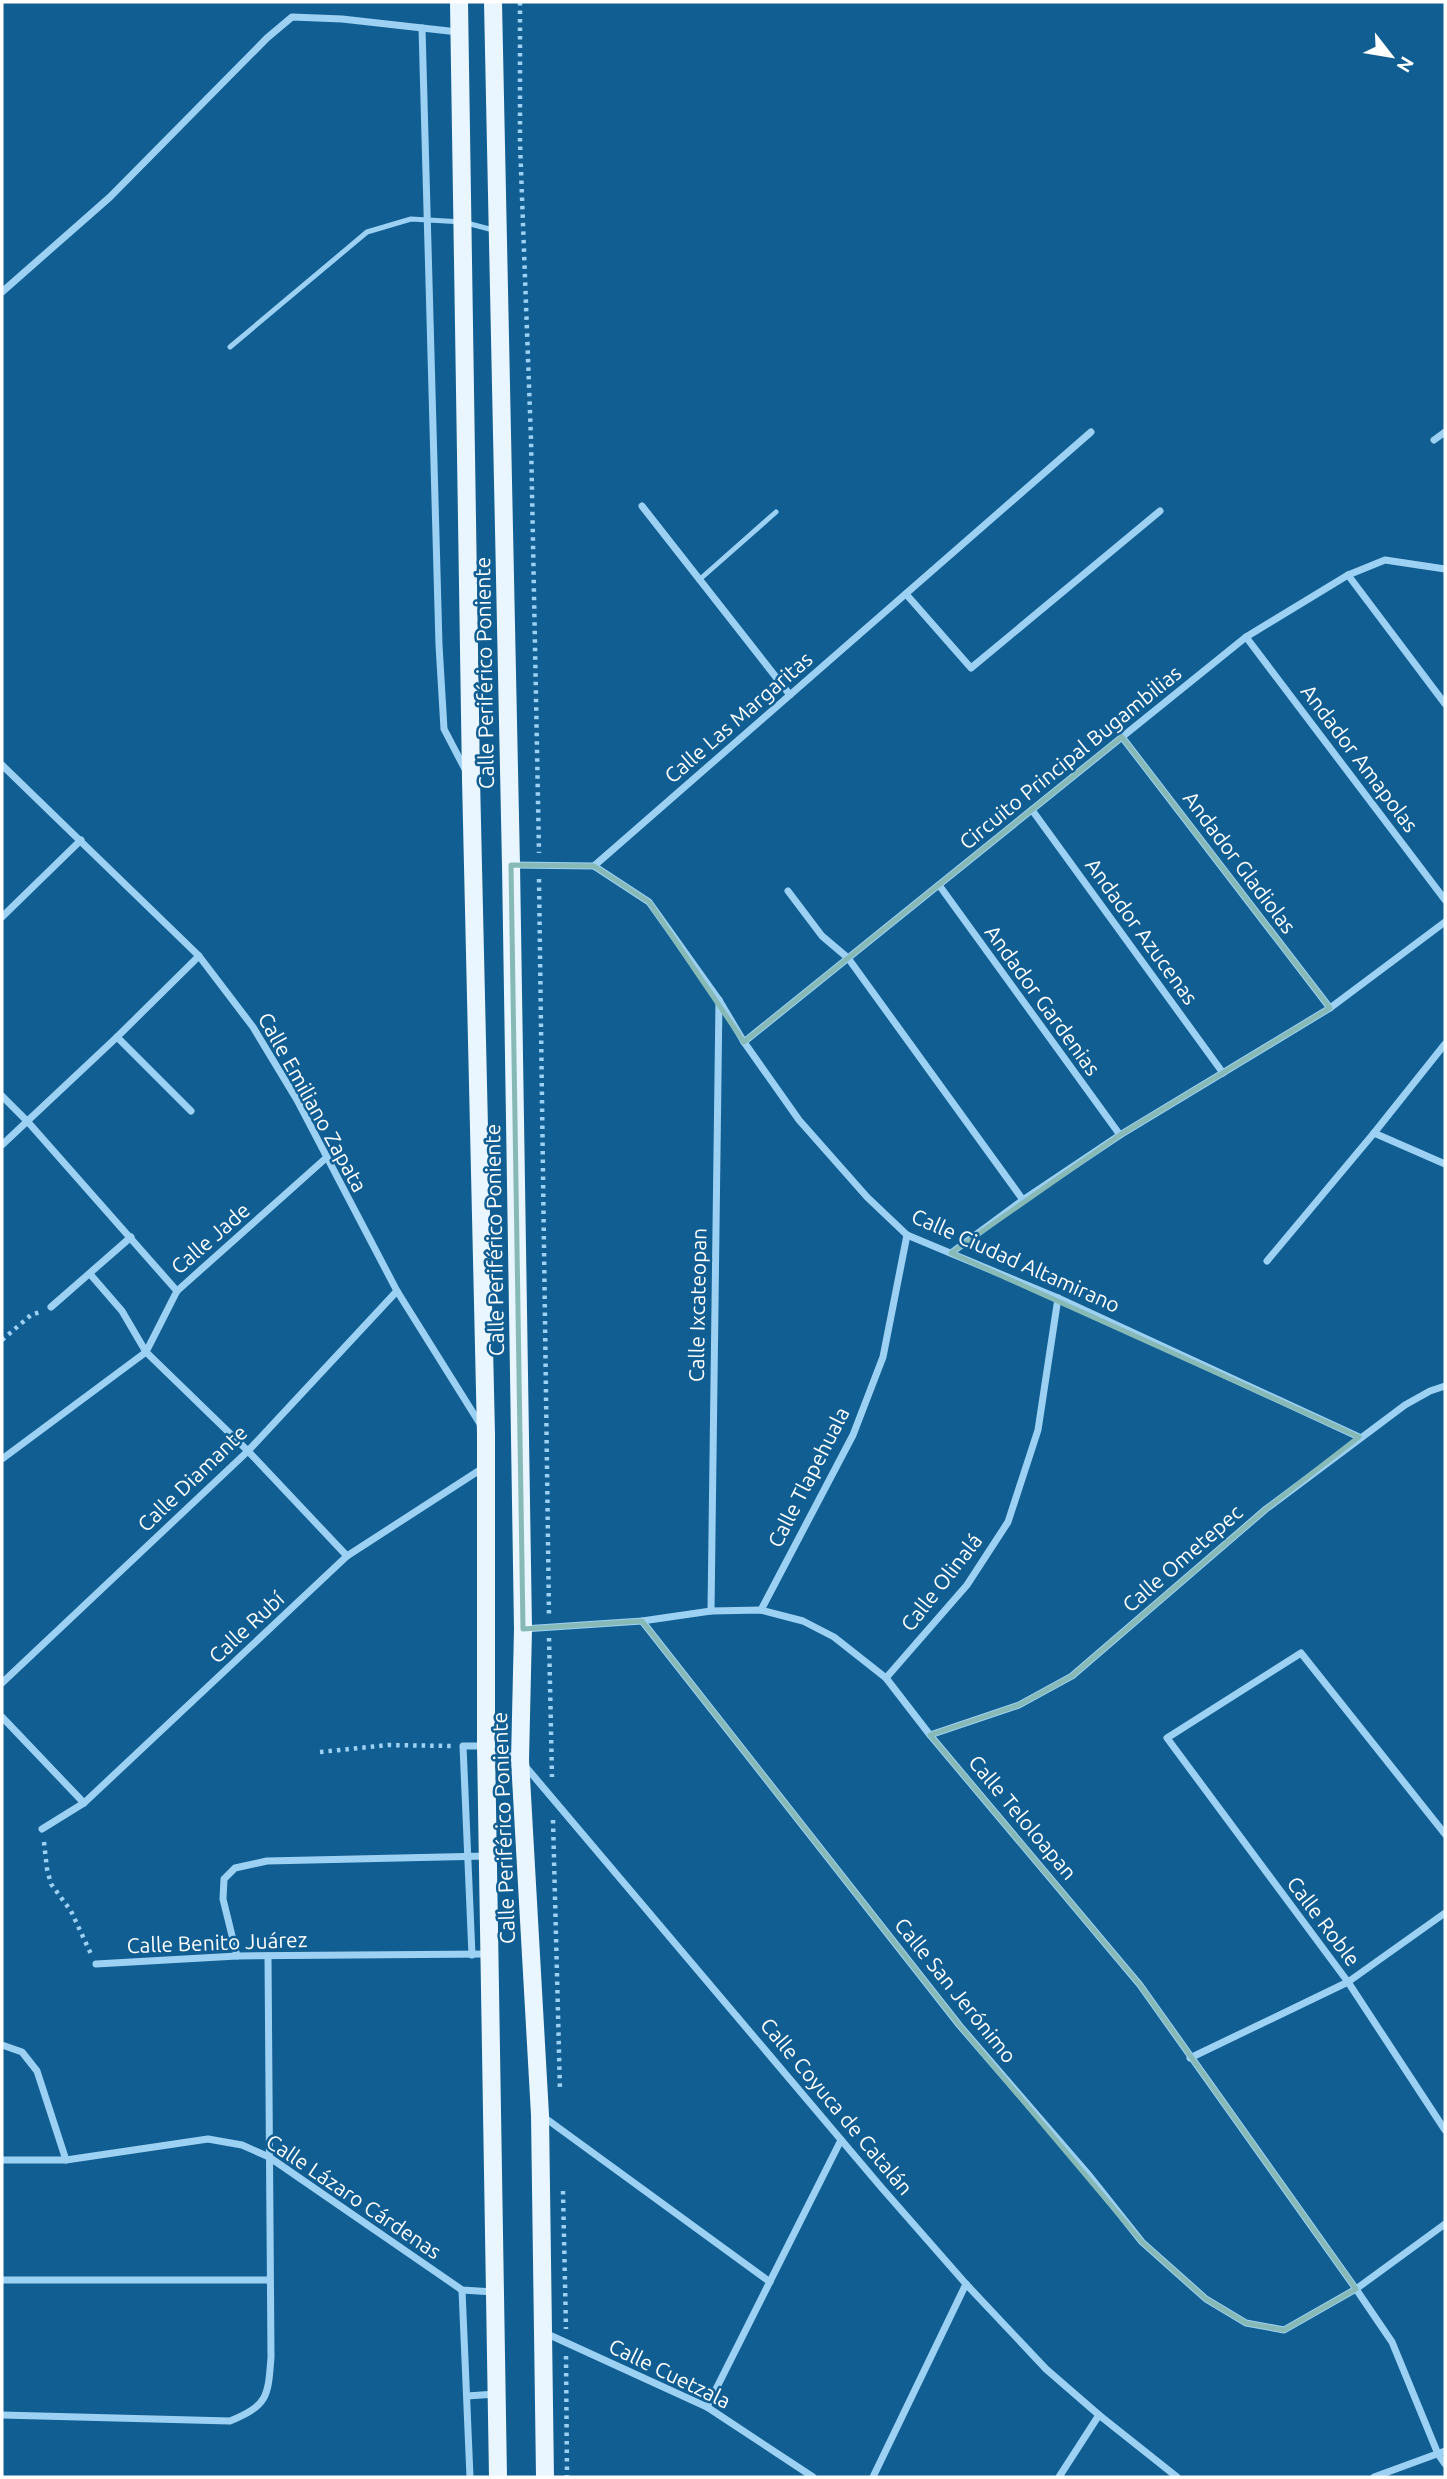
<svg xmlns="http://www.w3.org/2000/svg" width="1447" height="2479" viewBox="0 0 1447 2479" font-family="Ubuntu,sans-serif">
<rect width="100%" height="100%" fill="#115e93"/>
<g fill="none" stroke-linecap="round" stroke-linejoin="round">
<g stroke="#9dd1f3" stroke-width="4.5" stroke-dasharray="3.5 5" stroke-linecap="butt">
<polyline points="520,2 520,143 531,439 539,853"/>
<polyline points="539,879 549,1616"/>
<polyline points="2,1340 31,1315 40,1312"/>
<polyline points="549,1638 552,1777"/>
<polyline points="320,1752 388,1745 452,1746"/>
<polyline points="553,1820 560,2091"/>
<polyline points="44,1842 47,1869 51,1884 71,1911 91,1954"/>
<polyline points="563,2191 566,2329"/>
<polyline points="566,2356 567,2477"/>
</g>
<g stroke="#9dd1f3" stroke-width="5">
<polyline points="230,347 367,232 411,219 463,222 493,230"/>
<polyline points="699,580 776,512"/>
</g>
<g stroke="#9dd1f3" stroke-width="7">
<polyline points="422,28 439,645 444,729 466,771"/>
<polyline points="2,292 110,197 267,38 292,17 342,19 458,32"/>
<polyline points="1434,440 1445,432"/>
<polyline points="642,506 790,695"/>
<polyline points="1348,575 1445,704"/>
<polyline points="906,594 971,668 1160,511"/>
<polyline points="1246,637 1445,900"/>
<polyline points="1122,737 1330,1008"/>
<polyline points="2,765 199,956 253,1027 297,1100 397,1291 482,1427"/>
<polyline points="1032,810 1223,1073"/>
<polyline points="512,865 594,866 649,902 719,1000 744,1042 799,1120 867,1197 907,1235 1058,1298 1359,1437"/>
<polyline points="594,866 1091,432"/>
<polyline points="939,885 1120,1135"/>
<polyline points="788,891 822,936 848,958 1023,1200"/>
<polyline points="2,917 81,840"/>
<polyline points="117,1037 191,1111"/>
<polyline points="744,1042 1246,637 1348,575 1385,560 1445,569"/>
<polyline points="2,1096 28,1122 177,1291"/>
<polyline points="1374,1133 1445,1164"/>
<polyline points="2,1145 117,1037 199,956"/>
<polyline points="951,1253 1023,1200 1120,1135 1330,1008 1445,922"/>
<polyline points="1267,1261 1374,1133 1445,1044"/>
<polyline points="90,1274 122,1311 146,1352 248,1451 347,1556"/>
<polyline points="51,1307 131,1237"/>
<polyline points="2,1459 146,1352 177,1291 326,1158"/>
<polyline points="761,1610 853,1435 883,1357 907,1235"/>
<polyline points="711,1611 719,1000"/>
<polyline points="642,1621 960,2026 1088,2174 1142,2242 1206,2299 1246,2323 1284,2330 1356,2289 1445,2224"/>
<polyline points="523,1629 642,1621 711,1611 761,1610 803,1621 834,1637 886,1678 930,1735 1140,1985 1356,2289 1392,2342 1438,2454 1445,2464"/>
<polyline points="886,1678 967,1585 1008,1522 1038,1430 1058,1298"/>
<polyline points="2,1683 248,1451 397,1291"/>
<polyline points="2,1717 84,1803"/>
<polyline points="930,1735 1019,1705 1072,1676 1266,1509 1405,1405 1430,1391 1445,1386"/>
<polyline points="42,1829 84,1803 347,1556 483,1468"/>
<polyline points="1445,1834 1301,1653 1167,1738 1348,1982 1445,2130"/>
<polyline points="472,1955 463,1746 486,1746 520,1760 881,2187 966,2284 1046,2369 1099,2415 1177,2477"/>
<polyline points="237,1956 223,1899 224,1879 235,1868 267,1861 487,1856"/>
<polyline points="96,1964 237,1956 488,1954"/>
<polyline points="2,2045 22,2052 37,2071 66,2160"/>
<polyline points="1190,2058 1348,1982 1445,1913"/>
<polyline points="541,2115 770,2282"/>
<polyline points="2,2160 66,2160 208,2139 242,2145 269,2157 462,2290 494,2292"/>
<polyline points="2,2280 269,2280"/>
<polyline points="462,2290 470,2477"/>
<polyline points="543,2332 707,2407 813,2477"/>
<polyline points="467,2396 496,2394"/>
<polyline points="707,2407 841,2140"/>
<path d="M2 2415 230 2421C268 2405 268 2397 271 2357L268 1956"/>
<polyline points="873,2477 966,2284"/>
<polyline points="1059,2477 1099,2415"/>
<polyline points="1374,2477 1445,2451"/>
</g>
<g stroke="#e9f5ff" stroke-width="18">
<polyline points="459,2 471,779 486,1434 486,1746 498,2477"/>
<polyline points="493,2 511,865 523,1629 520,1760 540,2115 545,2477"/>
</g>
</g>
<path fill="none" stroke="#87bab6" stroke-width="5" stroke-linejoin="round" d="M1122 737 1330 1008 1120 1135 951 1253 1359 1437 1266 1509 1072 1676 1019 1705 930 1735 1140 1985 1356 2289 1284 2330 1246 2323 1206 2299 1142 2242 960 2026 642 1621 523 1629 511 865 594 866 649 902 744 1042Z"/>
<g text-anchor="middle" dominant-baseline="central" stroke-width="5" stroke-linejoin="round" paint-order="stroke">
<g font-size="21" fill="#fff" stroke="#115e93">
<text transform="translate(484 673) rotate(-91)">Calle Periférico Poniente</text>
<text transform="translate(738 717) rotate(-41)">Calle Las Margaritas</text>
<text transform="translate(1070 757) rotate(-39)">Circuito Principal Bugambilias</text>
<text transform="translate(1360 758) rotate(53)">Andador Amapolas</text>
<text transform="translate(1240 862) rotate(53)">Andador Gladiolas</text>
<text transform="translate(1142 931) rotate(54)">Andador Azucenas</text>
<text transform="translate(1043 1000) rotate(54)">Andador Gardenias</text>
<text transform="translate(313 1102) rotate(61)">Calle Emiliano Zapata</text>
<text transform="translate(210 1238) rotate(-41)">Calle Jade</text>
<text transform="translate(494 1240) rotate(-91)">Calle Periférico Poniente</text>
<text transform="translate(1016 1260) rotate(24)">Calle Ciudad Altamirano</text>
<text transform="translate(697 1305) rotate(-89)">Calle Ixcateopan</text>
<text transform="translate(808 1477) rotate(-63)">Calle Tlapehuala</text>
<text transform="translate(192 1478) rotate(-44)">Calle Diamante</text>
<text transform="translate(1182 1558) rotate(-41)">Calle Ometepec</text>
<text transform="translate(941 1582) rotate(-52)">Calle Olinalá</text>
<text transform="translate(246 1627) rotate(-43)">Calle Rubí</text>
<text transform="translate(1023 1817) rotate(50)">Calle Teloloapan</text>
<text transform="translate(503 1828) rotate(-92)">Calle Periférico Poniente</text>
<text transform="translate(1324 1921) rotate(53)">Calle Roble</text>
<text transform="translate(217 1942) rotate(-2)">Calle Benito Juárez</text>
<text transform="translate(956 1990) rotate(51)">Calle San Jerónimo</text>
<text transform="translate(837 2106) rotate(50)">Calle Coyuca de Catalán</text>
<text transform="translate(354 2196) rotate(34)">Calle Lázaro Cárdenas</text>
<text transform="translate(670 2373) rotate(26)">Calle Cuetzala</text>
</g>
</g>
<rect width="1447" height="2479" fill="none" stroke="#ffffff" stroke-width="7"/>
<g transform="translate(1391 56) rotate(121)" stroke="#115e93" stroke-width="5" paint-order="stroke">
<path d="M0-5L12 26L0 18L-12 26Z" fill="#ffffff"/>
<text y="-10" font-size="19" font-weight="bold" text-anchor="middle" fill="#ffffff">N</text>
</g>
</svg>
